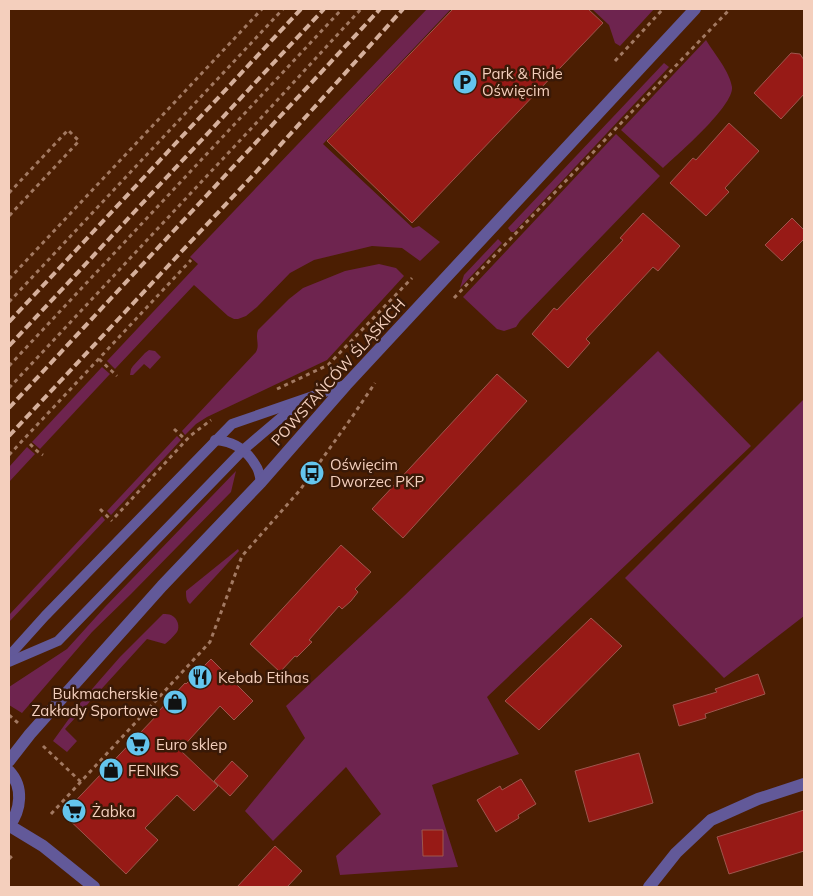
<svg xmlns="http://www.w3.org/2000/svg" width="813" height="896" viewBox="0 0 813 896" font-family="Mulish,sans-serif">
<rect width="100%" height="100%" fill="#4b1e02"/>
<g fill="#6e244f">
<polygon points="427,9 451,9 323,144 413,228 419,226 440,242 420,261 402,248 372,246 314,260 290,273 257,307 246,316 238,319 234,319 228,316 194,285 115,369 107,361 198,264 190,257"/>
<polygon points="592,9 654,9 620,46 615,43 609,25"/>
<path d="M706 40C714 53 730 72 732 87 734 106 677 155 663 168L621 130Z"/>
<polygon points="664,63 669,67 514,232 511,232 508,228"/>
<polygon points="616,134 660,176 520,321 516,327 504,331 497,329 463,297"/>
<polygon points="498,239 502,243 460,288 464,275"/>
<path d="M379 264 396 268 404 276 327 360 207 417 196 424 185 435 182 431 256 352C260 345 255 338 258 330L289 299 303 288 345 271Z"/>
<polygon points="149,350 155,351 161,357 150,369 144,364 133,375 130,375 131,369 133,366 145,353"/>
<polygon points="658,351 751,446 487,697 519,754 432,785 458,867 340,875 336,856 381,814 346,767 273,841 245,811 305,738 286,706 403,597"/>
<polygon points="102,367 110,374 40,449 32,442"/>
<polygon points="804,399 804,616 724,678 625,578"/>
<polygon points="177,436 181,440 111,515 107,511"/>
<polygon points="27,447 35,454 9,482 9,467"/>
<polygon points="236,471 231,492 131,594 92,632 22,713 9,705 9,687 67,649 105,607"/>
<polygon points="102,516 105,520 9,622 9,615"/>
<path d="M238 549 239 551 190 604C186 601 186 596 186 591Z"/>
<path d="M163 614C166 614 169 614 171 615 178 618 180 627 177 632 173 637 169 641 165 644L147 639 65 729 77 741 67 752 53 741 81 702 99 681 120 657Z"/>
</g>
<g fill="#971a16" stroke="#9e564d">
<polygon points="453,9 588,9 603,23 412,223 327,141"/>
<polygon points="791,53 800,54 804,60 804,94 781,119 754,93"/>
<polygon points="729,123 759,151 725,188 729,192 706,216 670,183 693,158 696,160"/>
<polygon points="643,213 680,246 658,271 653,267 586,339 590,343 568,368 532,334 554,308 557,310 623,240 620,238"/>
<polygon points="792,218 804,230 804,239 782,261 765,245"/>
<polygon points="497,374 527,401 403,538 372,509"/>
<polygon points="341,545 371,572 355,589 358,592 351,601 342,609 339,606 309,640 312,642 297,657 295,656 280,672 250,644"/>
<polygon points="591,618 622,646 539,730 505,701"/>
<polygon points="211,659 253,701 234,720 220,706 180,750 218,786 194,811 177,795 145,828 158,840 126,874 63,814 159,713 158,712 185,683 186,684"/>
<polygon points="758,674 765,694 705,714 706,718 679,726 673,705 717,692 715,689"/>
<polygon points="639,753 653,803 589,822 575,771"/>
<polygon points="232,761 248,776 230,796 214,781"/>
<polygon points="521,779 536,804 518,815 519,818 496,832 477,800 500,786 502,790"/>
<polygon points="804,810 804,851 729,874 717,837"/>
<polygon points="422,830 443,830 443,856 423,856"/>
<polygon points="275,846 302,871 287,887 237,887"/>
</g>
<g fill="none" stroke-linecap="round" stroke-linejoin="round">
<g stroke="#a27962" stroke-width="3" stroke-dasharray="4 4" stroke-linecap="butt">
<polyline points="615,61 663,9"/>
<polyline points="9,193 68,130 79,141 9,216"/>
<polyline points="9,279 262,9"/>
<polyline points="454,298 730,9"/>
<polyline points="9,302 283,9"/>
<polyline points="99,359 117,376"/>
<polyline points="9,366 342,9"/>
<polyline points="9,388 260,119 361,9"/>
<polyline points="277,389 328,365 412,278"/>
<polyline points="174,429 186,440"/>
<polyline points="30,444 37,451 43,455"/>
<polyline points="9,455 191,260"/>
<polyline points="100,509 112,521"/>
<polyline points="115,517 190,436 211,420"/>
<polyline points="9,715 18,723"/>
<polyline points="43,746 81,782"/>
<polyline points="51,814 210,642 242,556 300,490 352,417 375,383"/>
<polyline points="9,859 12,856"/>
</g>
<g stroke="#625999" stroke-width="10">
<path d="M215 440C233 441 247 450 256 466 259 470 260 477 261 482"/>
<polyline points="9,656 45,616 232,424 345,385"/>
<polyline points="9,662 58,641 243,450 297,404"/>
</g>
<polyline stroke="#625999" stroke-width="12" points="649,887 676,853 711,820 758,799 804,784"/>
<g stroke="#625999" stroke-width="12">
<polyline points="9,761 30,734 162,586 261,482 346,385 695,9"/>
<path d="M9 771C24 787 21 810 9 826"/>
<polyline points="10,826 43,846 94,887"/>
</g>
<g stroke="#d5af9b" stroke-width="4" stroke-dasharray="8 4" stroke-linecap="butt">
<polyline points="9,322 301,9"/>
<polyline points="9,346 324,9"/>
<polyline points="9,408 380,9"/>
<polyline points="9,436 256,172 403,9"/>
</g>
</g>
<defs>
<symbol id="parking-disc" viewBox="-11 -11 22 22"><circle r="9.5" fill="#64c5ee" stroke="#391907"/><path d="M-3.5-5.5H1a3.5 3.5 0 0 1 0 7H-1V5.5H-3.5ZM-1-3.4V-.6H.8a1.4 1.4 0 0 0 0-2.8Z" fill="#111"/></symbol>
<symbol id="bus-disc" viewBox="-11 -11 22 22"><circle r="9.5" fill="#64c5ee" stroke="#391907"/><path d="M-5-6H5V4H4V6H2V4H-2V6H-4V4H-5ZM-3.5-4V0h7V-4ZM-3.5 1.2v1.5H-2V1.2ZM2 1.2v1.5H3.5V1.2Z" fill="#111"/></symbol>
<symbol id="restaurant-disc" viewBox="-11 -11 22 22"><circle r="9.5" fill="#64c5ee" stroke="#391907"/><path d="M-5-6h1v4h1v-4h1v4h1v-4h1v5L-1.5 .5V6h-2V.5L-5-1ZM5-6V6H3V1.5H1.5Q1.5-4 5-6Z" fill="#111"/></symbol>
<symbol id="shop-disc" viewBox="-11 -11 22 22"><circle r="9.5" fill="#64c5ee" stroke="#391907"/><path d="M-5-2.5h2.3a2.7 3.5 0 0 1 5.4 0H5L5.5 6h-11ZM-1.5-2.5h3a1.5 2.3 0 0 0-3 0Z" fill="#111"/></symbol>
<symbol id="supermarket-disc" viewBox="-11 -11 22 22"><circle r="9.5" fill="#64c5ee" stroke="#391907"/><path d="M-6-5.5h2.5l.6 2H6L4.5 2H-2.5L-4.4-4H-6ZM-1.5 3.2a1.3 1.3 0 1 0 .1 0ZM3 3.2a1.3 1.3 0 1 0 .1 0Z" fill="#111"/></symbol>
</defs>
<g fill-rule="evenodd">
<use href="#parking-disc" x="451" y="68" width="28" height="28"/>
<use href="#bus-disc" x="298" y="459" width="28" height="28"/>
<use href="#restaurant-disc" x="186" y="663" width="28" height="28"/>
<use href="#shop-disc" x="161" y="688" width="28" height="28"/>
<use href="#supermarket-disc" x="124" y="730" width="28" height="28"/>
<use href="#shop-disc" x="97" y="756" width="28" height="28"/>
<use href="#supermarket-disc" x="60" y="797" width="28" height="28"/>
</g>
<g text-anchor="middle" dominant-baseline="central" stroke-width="5" stroke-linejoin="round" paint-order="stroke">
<g font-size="15" fill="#f4cfbd" stroke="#391907" text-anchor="start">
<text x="482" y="73">Park &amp; Ride<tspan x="482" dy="17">Oświęcim</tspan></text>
<text x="330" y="464">Oświęcim<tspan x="330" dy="17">Dworzec PKP</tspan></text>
<text x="218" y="677">Kebab Etihas</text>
<text x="158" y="693" text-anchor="end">Bukmacherskie<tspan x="158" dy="17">Zakłady Sportowe</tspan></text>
<text x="156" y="744">Euro sklep</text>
<text x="128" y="770">FENIKS</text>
<text x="92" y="811">Żabka</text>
</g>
<g font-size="15" fill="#f4cfbd" stroke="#391907">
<text transform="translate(338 372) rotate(-48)">POWSTAŃCÓW ŚLĄSKICH</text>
</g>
</g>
<rect width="813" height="896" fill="none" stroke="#f4cfbd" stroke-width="20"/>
</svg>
